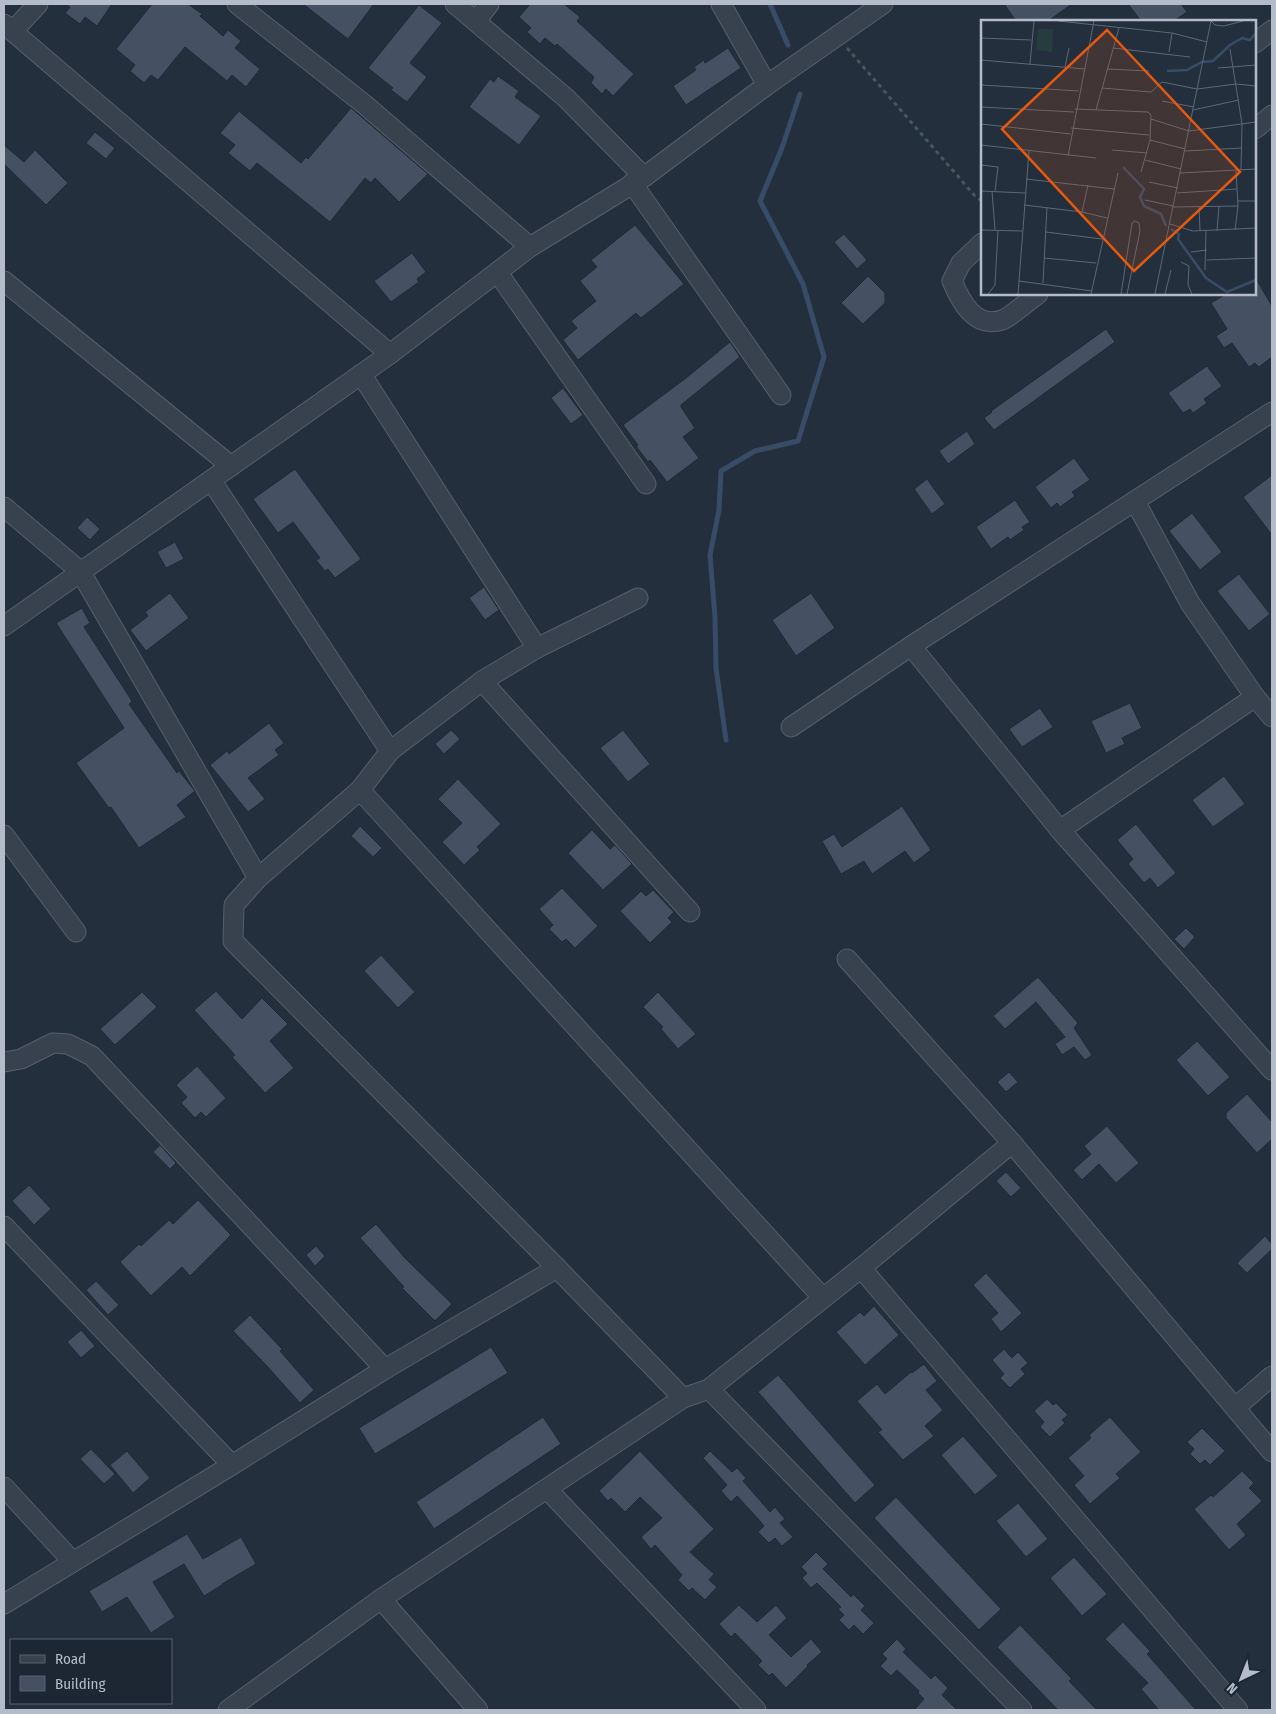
<svg xmlns="http://www.w3.org/2000/svg" width="1276" height="1714" viewBox="0 0 1276 1714" font-family="'Fira Sans Condensed',sans-serif">
<rect width="100%" height="100%" fill="#242f3e"/>
<g fill="none" stroke-linecap="round" stroke-linejoin="round">
<g stroke="#394c67" stroke-width="5">
<polyline points="770,4 788,45"/>
<polyline points="726,740 716,668 715,617 710,555 719,510 721,471 755,451 798,441 824,357 803,284 760,201 782,148 800,94"/>
</g>
</g>
<g fill="#455162" stroke="#1f2835">
<polygon points="65,4 112,4 97,26 85,17 80,24 65,13 70,7"/>
<polygon points="152,4 188,4 202,14 200,16 223,36 228,30 241,41 235,48 260,69 246,87 232,75 227,81 185,47 158,80 151,75 144,83 130,71 135,65 116,49"/>
<polygon points="303,4 374,4 348,39"/>
<polygon points="530,4 564,4 580,17 577,21 634,74 613,96 606,89 602,94 591,83 594,77 557,44 555,46 545,38 540,44 527,32 531,28 519,17"/>
<polygon points="1004,4 1072,4 1048,21 1016,21"/>
<polygon points="1128,4 1181,4 1187,12 1174,21 1141,21"/>
<polygon points="419,5 442,23 410,63 427,77 407,102 391,90 393,88 368,68"/>
<polygon points="728,48 741,68 686,105 673,86 696,70 694,67 704,60 705,63"/>
<polygon points="498,76 519,91 515,97 541,116 519,145 469,107 490,79 494,82"/>
<polygon points="351,108 428,174 399,202 375,178 371,183 365,178 330,222 257,163 250,171 228,153 235,145 220,133 239,111 301,163 306,157 308,159"/>
<polygon points="95,132 115,148 106,159 86,143"/>
<polygon points="4,145 24,162 35,150 68,183 46,205 4,164"/>
<polygon points="635,225 684,284 641,318 636,313 578,360 563,340 577,328 571,321 596,301 580,281 597,267 591,260"/>
<polygon points="844,234 867,260 857,269 834,242"/>
<polygon points="412,253 426,272 417,279 419,282 391,302 374,281"/>
<polygon points="868,276 885,293 885,303 863,324 841,303"/>
<polygon points="1255,277 1272,306 1272,357 1259,367 1255,363 1249,367 1232,343 1224,348 1216,336 1227,329 1211,303 1226,294 1255,294"/>
<polygon points="1106,329 1115,342 994,430 984,418 992,412 991,411"/>
<polygon points="730,342 740,357 681,405 681,407 695,428 683,437 699,458 667,482 650,460 648,462 636,446 638,445 623,425 686,378"/>
<polygon points="1207,366 1222,386 1204,399 1207,403 1193,413 1190,409 1183,413 1168,393"/>
<polygon points="563,388 583,415 571,424 551,398"/>
<polygon points="967,431 975,444 948,464 939,451"/>
<polygon points="1074,458 1090,480 1072,492 1075,496 1060,507 1057,503 1051,508 1035,487"/>
<polygon points="295,469 361,559 335,578 328,569 325,571 316,560 320,558 293,522 278,533 253,499"/>
<polygon points="1272,475 1272,535 1243,497"/>
<polygon points="927,479 945,504 932,514 914,489"/>
<polygon points="1015,500 1030,522 1022,527 1024,530 1010,540 1008,537 991,549 976,527"/>
<polygon points="1192,513 1222,552 1200,570 1169,531"/>
<polygon points="87,517 100,529 90,540 77,528"/>
<polygon points="175,542 184,559 166,568 157,552"/>
<polygon points="1239,574 1270,614 1249,631 1217,591"/>
<polygon points="484,587 499,610 485,620 469,598"/>
<polygon points="170,593 189,618 146,651 130,630 148,616 145,612"/>
<polygon points="811,593 835,628 796,656 772,620"/>
<polygon points="82,608 90,623 84,627 132,701 129,704 177,773 179,771 195,791 177,805 186,817 139,848 111,807 109,808 76,763 124,728 56,623"/>
<polygon points="1130,703 1142,728 1122,738 1125,744 1106,753 1091,721"/>
<polygon points="1040,708 1053,727 1022,747 1009,729"/>
<polygon points="269,723 284,743 275,750 279,755 248,778 265,799 248,812 210,765 227,751 229,754"/>
<polygon points="451,730 460,739 444,754 435,744"/>
<polygon points="623,730 650,764 628,782 600,748"/>
<polygon points="1224,776 1245,804 1213,827 1192,800"/>
<polygon points="458,779 501,824 477,847 480,850 464,865 442,842 462,823 438,799"/>
<polygon points="902,806 931,850 914,863 905,851 872,874 864,861 841,874 822,841 834,834 842,847"/>
<polygon points="1136,824 1176,873 1158,888 1150,878 1144,883 1128,864 1133,859 1117,840"/>
<polygon points="360,826 382,848 373,857 351,836"/>
<polygon points="592,830 610,849 615,845 632,864 603,890 568,853"/>
<polygon points="562,888 598,926 575,948 566,939 562,942 549,929 553,925 539,909"/>
<polygon points="653,890 674,912 668,918 672,922 650,943 620,911 641,891 646,896"/>
<polygon points="1186,928 1195,937 1184,949 1174,939"/>
<polygon points="381,955 415,992 398,1008 364,971"/>
<polygon points="1038,977 1078,1023 1074,1028 1092,1055 1085,1060 1074,1047 1062,1055 1055,1044 1065,1037 1036,1002 1005,1029 993,1016"/>
<polygon points="216,991 242,1019 262,998 288,1024 270,1041 294,1068 265,1093 232,1057 235,1055 194,1010"/>
<polygon points="142,992 157,1007 115,1045 100,1029"/>
<polygon points="658,992 696,1034 678,1049 661,1029 663,1027 643,1007"/>
<polygon points="1197,1041 1230,1077 1208,1096 1176,1060"/>
<polygon points="197,1066 226,1098 206,1117 201,1112 195,1118 181,1103 187,1097 176,1085"/>
<polygon points="1009,1072 1018,1082 1006,1092 997,1082"/>
<polygon points="1247,1094 1272,1122 1272,1139 1257,1153 1226,1118 1226,1113"/>
<polygon points="1107,1126 1139,1163 1116,1183 1099,1164 1082,1180 1073,1170 1091,1154 1084,1146"/>
<polygon points="160,1145 176,1163 170,1169 153,1152"/>
<polygon points="1006,1172 1021,1188 1011,1197 996,1181"/>
<polygon points="29,1185 51,1209 34,1225 12,1201"/>
<polygon points="198,1200 231,1235 190,1276 182,1267 151,1296 120,1262 139,1244 141,1246 169,1220 173,1224"/>
<polygon points="376,1224 405,1258 452,1304 435,1321 402,1288 404,1287 360,1238"/>
<polygon points="1265,1236 1272,1244 1272,1249 1247,1273 1237,1263"/>
<polygon points="316,1246 325,1256 315,1266 306,1255"/>
<polygon points="986,1273 1022,1313 1001,1332 991,1319 998,1313 973,1285"/>
<polygon points="96,1281 119,1305 108,1315 86,1290"/>
<polygon points="874,1306 899,1335 865,1365 836,1332 860,1312 864,1316"/>
<polygon points="250,1315 282,1349 280,1351 314,1390 300,1403 266,1365 233,1331"/>
<polygon points="81,1330 95,1346 81,1358 67,1342"/>
<polygon points="491,1347 508,1373 375,1454 359,1428"/>
<polygon points="1004,1349 1012,1358 1018,1352 1028,1363 1021,1369 1025,1374 1010,1388 1000,1378 1004,1374 992,1360"/>
<polygon points="924,1364 937,1381 926,1390 943,1410 925,1426 934,1436 903,1460 878,1432 882,1430 857,1401 877,1384 885,1394 911,1372 912,1373"/>
<polygon points="778,1375 875,1485 855,1503 758,1392"/>
<polygon points="1047,1399 1053,1405 1056,1403 1068,1415 1062,1420 1065,1423 1050,1437 1040,1427 1044,1422 1034,1411"/>
<polygon points="543,1417 561,1444 434,1529 416,1502"/>
<polygon points="1110,1417 1141,1452 1116,1474 1120,1478 1090,1504 1074,1485 1084,1476 1068,1458 1091,1438 1089,1435"/>
<polygon points="1202,1428 1225,1451 1210,1465 1205,1460 1200,1464 1190,1454 1194,1449 1187,1442"/>
<polygon points="963,1436 998,1476 975,1495 941,1455"/>
<polygon points="91,1449 115,1474 104,1484 80,1459"/>
<polygon points="127,1451 150,1478 133,1493 110,1465"/>
<polygon points="640,1451 714,1529 690,1552 714,1574 709,1580 717,1587 705,1600 692,1588 689,1591 678,1580 682,1575 655,1545 651,1549 641,1537 662,1518 640,1497 625,1512 611,1498 608,1501 599,1491"/>
<polygon points="710,1451 732,1472 737,1468 746,1478 743,1481 770,1512 775,1507 785,1519 780,1523 793,1537 782,1546 775,1538 769,1543 758,1532 764,1526 760,1521 737,1496 731,1502 721,1491 727,1485 703,1458"/>
<polygon points="1242,1471 1254,1483 1249,1488 1262,1501 1237,1524 1246,1535 1229,1550 1194,1509 1211,1495 1213,1497"/>
<polygon points="896,1497 1001,1609 979,1630 874,1518"/>
<polygon points="1018,1503 1048,1539 1026,1557 996,1521"/>
<polygon points="187,1534 203,1559 241,1537 256,1564 222,1584 222,1585 204,1596 184,1564 153,1582 175,1617 151,1633 127,1597 102,1612 89,1591"/>
<polygon points="816,1552 828,1564 823,1569 851,1597 853,1594 865,1606 861,1610 874,1623 863,1634 854,1625 849,1630 839,1620 844,1615 838,1609 841,1607 817,1583 811,1588 802,1578 807,1573 801,1567"/>
<polygon points="1074,1557 1107,1594 1082,1616 1050,1578"/>
<polygon points="739,1605 757,1622 776,1605 787,1618 769,1635 791,1657 811,1639 822,1652 807,1665 808,1666 786,1688 772,1673 769,1676 758,1665 762,1661 735,1633 731,1637 719,1624"/>
<polygon points="1123,1622 1150,1651 1147,1654 1196,1710 1159,1710 1141,1689 1148,1683 1105,1639"/>
<polygon points="1020,1625 1072,1679 1069,1681 1097,1710 1058,1710 997,1647"/>
<polygon points="897,1639 906,1649 903,1652 931,1679 935,1675 948,1688 942,1695 957,1710 914,1710 924,1699 918,1693 919,1691 897,1670 891,1676 880,1666 887,1659 882,1654"/>
</g>
<g fill="none" stroke-linecap="round" stroke-linejoin="round">
<defs>
<g id="minor">
<polyline points="237,4 364,104 530,247"/>
<polyline points="455,4 566,98 644,177"/>
<polyline points="721,4 767,85"/>
<polyline points="476,21 489,4"/>
<polyline points="4,24 390,354"/>
<polyline points="13,31 38,4"/>
<polyline points="1255,43 1272,30"/>
<polyline points="1255,129 1272,115"/>
<polyline points="632,183 781,395"/>
<path d="M982 243 961 263 952 281C961 302 975 329 1002 320 1011 317 1029 300 1038 294"/>
<polyline points="498,273 646,484"/>
<polyline points="4,281 231,466"/>
<polyline points="361,374 537,648"/>
<polyline points="211,480 390,751"/>
<polyline points="1135,501 1190,603 1255,697 1272,717"/>
<polyline points="4,507 80,571 258,878"/>
<polyline points="638,598 537,648 482,681 390,751 360,790 258,878 234,905 233,941 557,1268 683,1398"/>
<polyline points="4,626 390,354 530,247 644,177 767,85 883,4"/>
<polyline points="911,646 1060,830 1272,1070"/>
<polyline points="482,681 690,912"/>
<polyline points="791,727 911,646 1272,412"/>
<polyline points="360,790 822,1297"/>
<polyline points="1060,830 1255,697"/>
<polyline points="4,835 76,932"/>
<polyline points="847,959 1012,1143 1272,1452"/>
<polyline points="4,1062 21,1059 53,1043 68,1044 92,1056 385,1369"/>
<polyline points="4,1226 232,1465"/>
<polyline points="861,1268 1238,1710"/>
<polyline points="709,1389 1022,1710"/>
<polyline points="1236,1407 1272,1376"/>
<polyline points="4,1487 73,1562"/>
<polyline points="547,1489 756,1710"/>
<polyline points="381,1599 478,1710"/>
<polyline points="4,1604 232,1465 385,1369 557,1268"/>
<polyline points="228,1710 381,1599 683,1398 709,1389 861,1268 1012,1143"/>
</g>
</defs>
<use href="#minor" stroke="#565f6c" stroke-width="21"/>
<polyline stroke="#44595c" stroke-width="3" stroke-dasharray="4 4" stroke-linecap="butt" points="847,48 975,196 982,201"/>
<use href="#minor" stroke="#38414e" stroke-width="19"/>
</g>
<g transform="translate(981 20)">
<rect width="275" height="275" fill="#242f3e"/>
<path d="M57 9H72L71 32 55 30Z" fill="#263c3f"/>
<path fill="none" stroke="#394c67" stroke-width="2.5" d="M186 51 206 50 221 42 232 41 249 25 261 18 269 20 275 13M142 147 163 169 159 177 163 186 180 194 185 206M190 209 198 214 197 219 225 258 246 272 275 260"/>
<path fill="none" stroke="#5e6776" stroke-width="1" d="M77 1 191 13 226 22M230 1 234 5 243 6 262 1M0 18 50 20M132 28 209 37M249 29 261 104 260 150M188 32 191 13M0 40 104 49M49 44 53 1M84 47 88 28M237 48 275 45M126 49 168 51M0 65 98 71M121 68 170 72 181 62 216 69 255 64 275 66M181 81 213 87M0 87 93 92M94 89 167 92 170 95 169 120 160 152M115 90 138 8M212 90 258 80M170 99 208 111 275 102M0 104 90 114M90 108 168 115M169 120 204 129M0 125 115 138M131 130 166 133M204 131 261 128M87 136 113 1M164 140 200 149M0 145 17 147 14 171M199 153 275 149M45 159 133 169M168 162 197 168M0 171 44 173M11 171 14 210M196 173 256 169M164 180 192 186M257 181H275M43 185 101 192 126 198M192 187 257 186M218 187 219 211M101 192 107 165M189 204 212 211 275 208M0 210 41 211M254 210 257 186 255 151M236 211 238 186M65 212 121 219M210 232 226 230M63 238 115 243M226 240 275 238M200 242 208 246 207 265 211 274M224 250 225 211M38 261 111 271M62 263 66 187M7 274 14 265 17 210M37 274 48 131M110 274 137 153M140 274 151 203 154 201 158 203 159 211 146 274M174 274 230 1M184 274 190 250"/>
<path fill="#e8590c" fill-opacity="0.15" stroke="#e8590c" stroke-width="2.5" d="M126 10 259 152 153 251 21 109Z"/>
<rect width="275" height="275" fill="none" stroke="#b4bcc9" stroke-width="2.5"/>
</g>
<rect width="1276" height="1714" fill="none" stroke="#b4bcc9" stroke-width="10"/>
<rect x="10" y="1639" width="162" height="65" fill="#1d2633" stroke="#59626f"/>
<rect x="20" y="1655" width="25" height="8" fill="#38414e" stroke="#59626f"/>
<text x="55" y="1664" font-size="15" fill="#b4bcc9">Road</text>
<rect x="20" y="1676" width="25" height="15" fill="#455162" stroke="#59626f"/>
<text x="55" y="1689" font-size="15" fill="#b4bcc9">Building</text>
<g transform="translate(1241 1679) rotate(223)" stroke="#1d2633" stroke-width="4" paint-order="stroke">
<path d="M0-4L9 19L0 12L-9 19Z" fill="#b4bcc9"/>
<text y="-8" font-size="14" font-weight="bold" text-anchor="middle" fill="#b4bcc9">N</text>
</g>
</svg>
